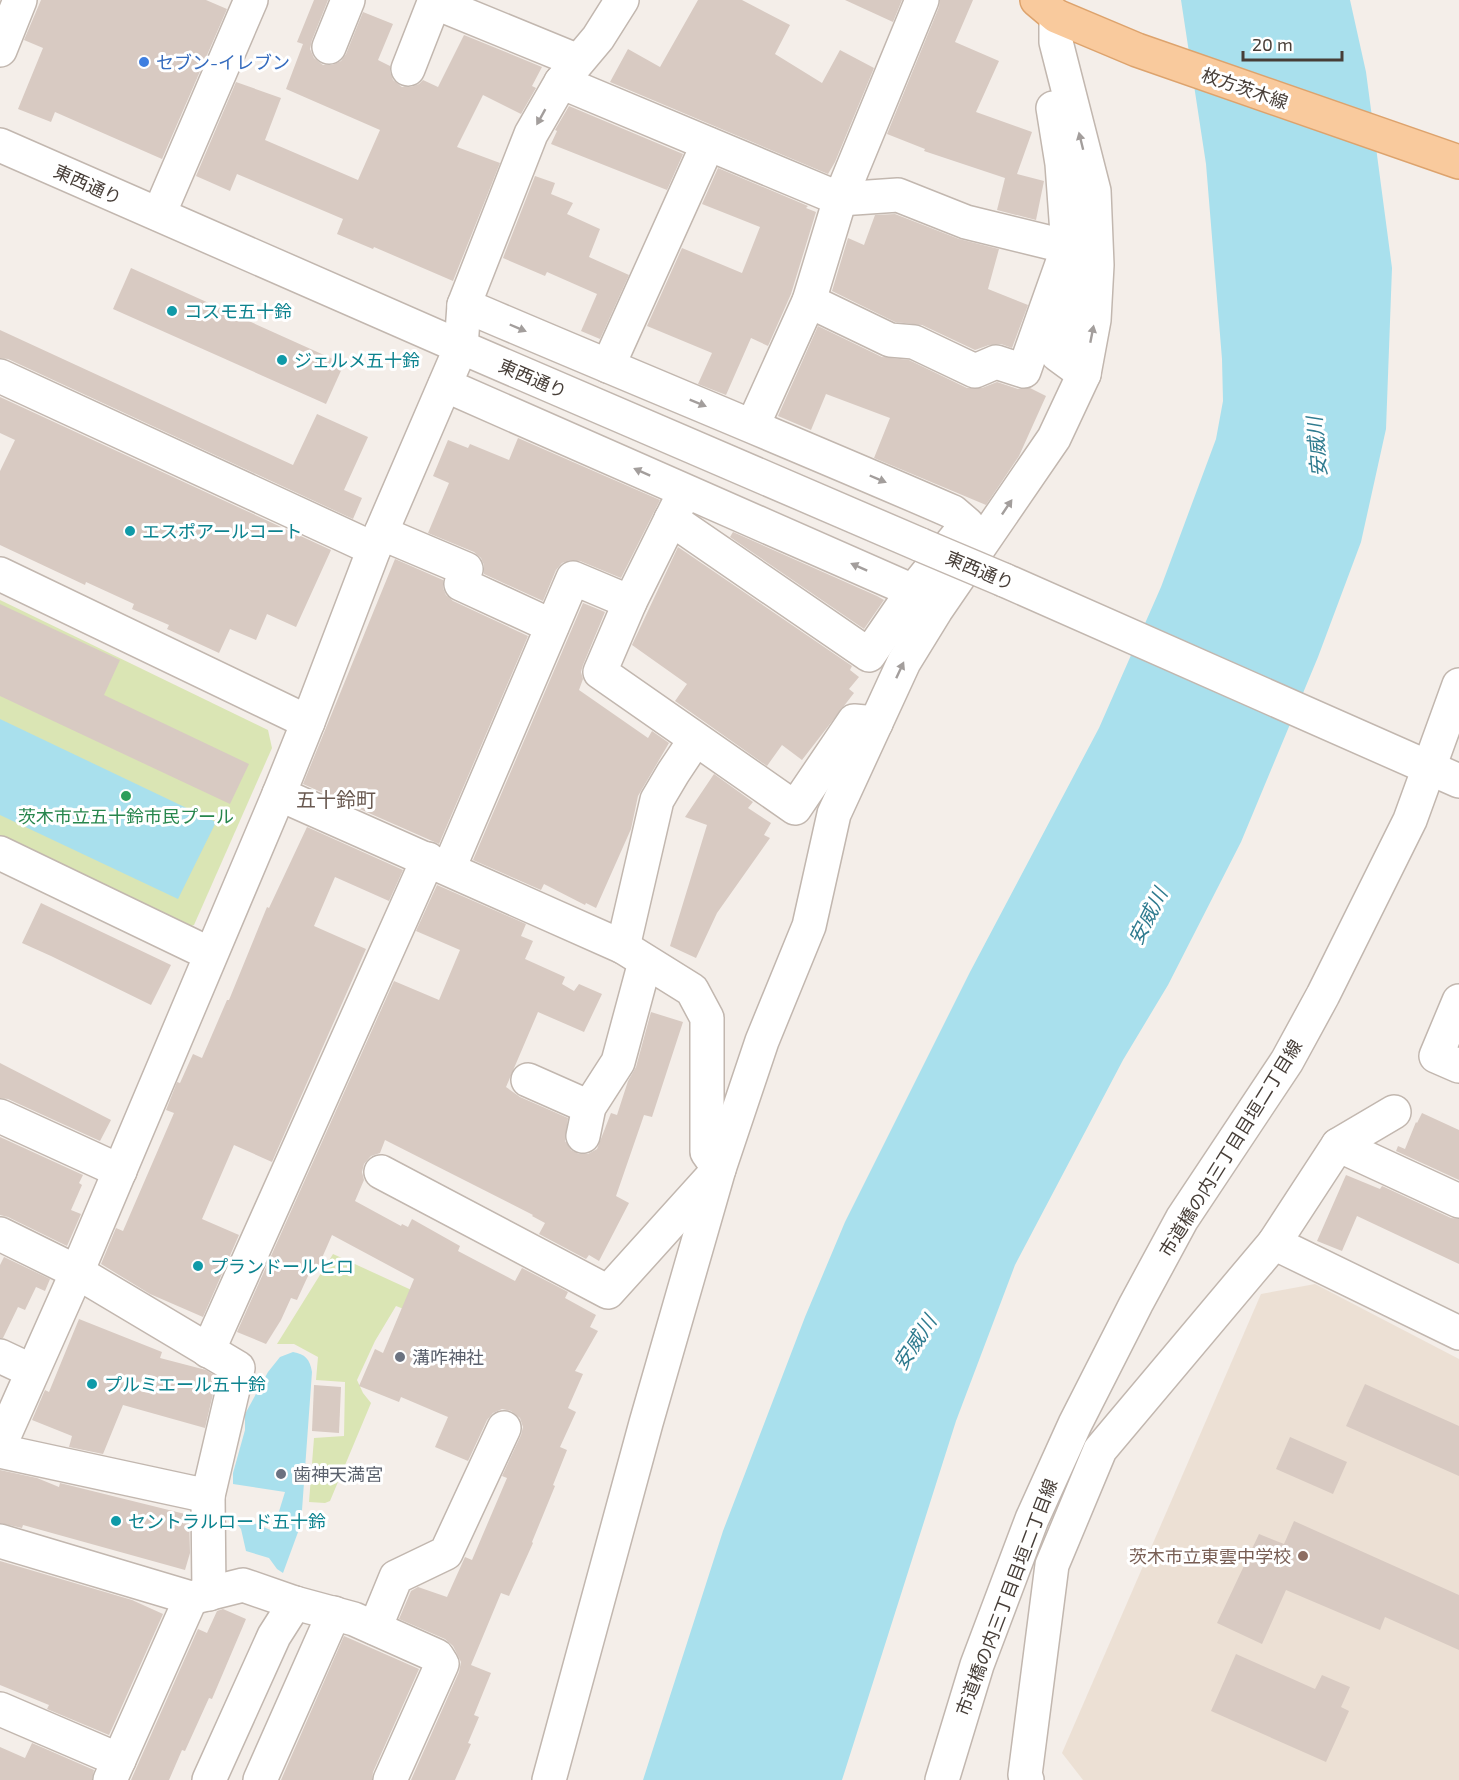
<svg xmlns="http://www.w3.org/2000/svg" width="1459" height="1780" viewBox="0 0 1459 1780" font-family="'Exo 2','Noto Sans JP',sans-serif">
<rect width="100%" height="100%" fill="#f4eee9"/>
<polygon fill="#ece0d4" points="1315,1284 1459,1359 1459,1780 1083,1780 1062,1753 1261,1294"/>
<g fill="#dae5b4">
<polygon points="0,600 268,730 272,748 194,925 180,930 0,844"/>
<polygon points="333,1254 518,1339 472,1335 396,1306 375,1341 357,1380 363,1393 371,1403 330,1501 325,1503 309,1502 314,1438 344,1436 345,1382 316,1380 318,1357 294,1344 277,1344"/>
</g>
<g fill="#a9e0ed">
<polygon points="1181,0 1350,0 1366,72 1392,268 1386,429 1361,542 1318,657 1241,842 1168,985 1123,1060 1015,1265 956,1421 842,1780 643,1780 723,1531 805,1317 845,1222 970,972 1099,728 1161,587 1216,439 1223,401 1222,359 1206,164"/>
<polygon points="0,719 216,822 178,899 0,815"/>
<path d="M293 1352C305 1354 310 1359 312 1372L301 1524 283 1573 277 1569 269 1558 246 1551 241 1529 230 1516 244 1519 273 1531 285 1492 233 1484V1473L245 1430V1414L268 1372 280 1357Z"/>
</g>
<g fill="#d8cac2">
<polygon points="41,0 206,0 227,9 162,159 55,112 51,122 18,109 43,48 24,40"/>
<polygon points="314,0 328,0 312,40 310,49 314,58 323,65 332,65 341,61 346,54 363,12 393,24 378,60 390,66 390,72 393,80 402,87 411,87 419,84 423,80 438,87 464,35 542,67 532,86 536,88 521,114 483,95 457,147 500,163 453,281 374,247 373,249 337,234 343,219 237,174 230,191 196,176 236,82 281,98 265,140 358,180 380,130 286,89 303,44 297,42"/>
<polygon points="698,0 742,0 790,25 775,54 822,83 840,50 874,68 835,162 828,174 610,82 628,49 660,67"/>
<polygon points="845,0 902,0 893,22"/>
<polygon points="940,0 973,0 955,42 999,61 976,112 1032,132 1017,174 1044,181 1036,220 997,210 1005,178 924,151 925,149 887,134 939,7"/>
<polygon points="569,106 683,154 667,190 551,144 557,131 555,130"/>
<polygon points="718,168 808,206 806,208 816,212 791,294 768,346 751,338 726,395 698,384 712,353 647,326 682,248 742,273 760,227 702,204"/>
<polygon points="535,176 555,183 551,194 573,203 567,214 600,229 589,257 629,275 600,339 581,331 597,294 547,272 545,276 503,258"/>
<polygon points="895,214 959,239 999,249 988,289 1028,305 1012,348 1001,344 989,345 975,350 922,325 895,322 832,291 848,238 864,245 875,215"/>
<polygon points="131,268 344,364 326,404 113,309"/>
<polygon points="818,326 882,357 909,360 967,388 982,388 997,382 1018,389 1030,388 1046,396 1019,456 986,505 874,458 890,418 826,394 811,430 778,416"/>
<polygon points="0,330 293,465 317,414 368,437 344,490 362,498 353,519 8,359 0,358"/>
<polygon points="0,397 331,550 296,627 267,614 256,640 230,629 219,653 167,629 169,625 132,609 134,604 86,582 85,585 0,545 0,471 15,440 0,433"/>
<polygon points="518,438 660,500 621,578 580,561 570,560 562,563 556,570 543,601 484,574 484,565 481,558 474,552 428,533 449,483 433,476 448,440 468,448 470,444 509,460"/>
<polygon points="733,532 877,596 884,600 864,629 730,537"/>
<polygon points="678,547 852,666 850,670 859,677 849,689 854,693 802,760 782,745 767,766 675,701 687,684 632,645"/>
<polygon points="395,559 443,580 443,588 446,595 453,601 528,636 439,844 303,784"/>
<polygon points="583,603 605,612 583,665 581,672 583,679 579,690 648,738 652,731 669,743 638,796 631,829 596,908 586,903 585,905 544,884 541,890 473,860"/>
<polygon points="0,604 120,660 104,695 249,764 230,804 0,696"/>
<polygon points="714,774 753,802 748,808 771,823 764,835 770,838 717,913 696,958 670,946 707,825 685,817"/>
<polygon points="307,827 403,870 389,901 335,877 314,926 366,949 272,1162 234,1145 202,1219 239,1235 203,1317 150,1294 101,1264 116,1228 123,1231 174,1113 166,1110 177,1082 180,1083 193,1054 202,1058 227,1000 229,1000 267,907 269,908"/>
<polygon points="437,885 526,924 521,936 533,941 525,959 565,977 562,984 574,991 579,984 602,994 584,1032 538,1012 506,1087 520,1097 568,1118 565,1141 571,1150 579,1154 588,1154 597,1149 611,1113 617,1115 628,1081 636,1067 651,1012 683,1022 652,1117 644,1115 616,1196 629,1203 599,1261 589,1255 586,1259 539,1234 545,1223 532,1216 533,1215 385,1140 380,1153 371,1156 364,1164 362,1172 364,1180 355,1201 401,1226 402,1224 408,1227 412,1219 460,1246 458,1251 515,1281 522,1268 568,1292 565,1298 596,1315 590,1327 598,1331 575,1371 583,1374 568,1408 576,1412 560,1447 567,1450 553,1485 555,1486 532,1542 533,1543 509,1596 501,1593 471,1665 491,1673 474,1715 479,1717 468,1743 471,1744 455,1780 411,1780 459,1672 461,1662 453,1646 445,1639 399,1619 411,1591 418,1587 447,1597 465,1557 472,1560 507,1478 502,1476 521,1435 523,1427 520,1418 511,1411 502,1409 493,1413 487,1420 468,1461 435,1447 448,1417 401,1397 399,1402 359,1386 375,1349 383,1353 414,1279 332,1235 318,1267 313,1265 297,1300 291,1298 281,1320 266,1344 237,1332 394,981 439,1000 460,950 416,931"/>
<polygon points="41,903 171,965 151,1005 51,956 22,943"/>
<polygon points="0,1063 111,1120 100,1141 8,1099 0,1098"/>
<polygon points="1422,1113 1459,1130 1459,1180 1396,1151 1398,1146 1405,1149 1416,1122 1417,1123"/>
<polygon points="0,1137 83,1175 79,1183 82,1185 71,1210 81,1214 67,1246 8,1217 0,1215"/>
<polygon points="1346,1175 1380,1189 1382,1186 1451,1218 1459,1219 1459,1264 1357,1216 1342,1251 1317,1241"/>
<polygon points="4,1257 50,1279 45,1291 36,1287 25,1310 18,1307 3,1338 0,1338 0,1265"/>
<polygon points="79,1319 162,1352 160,1358 206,1370 217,1377 205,1428 123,1405 103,1454 69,1447 72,1436 32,1420 45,1390 49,1392"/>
<polygon points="1365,1384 1459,1426 1459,1476 1346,1426"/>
<polygon points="314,1385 341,1387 339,1433 312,1431"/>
<polygon points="1290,1437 1347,1462 1333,1494 1276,1469"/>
<polygon points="0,1470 37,1478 59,1487 60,1483 189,1515 190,1553 185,1570 23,1525 22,1528 0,1523"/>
<polygon points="1294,1521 1459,1595 1459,1650 1385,1617 1380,1630 1286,1590 1262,1644 1217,1623 1259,1534 1284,1544"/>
<polygon points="0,1561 132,1600 163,1614 109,1735 47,1709 49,1705 0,1685"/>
<polygon points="223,1609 246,1619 212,1699 209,1698 185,1751 182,1750 169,1780 131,1780 198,1629 207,1633 217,1611"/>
<polygon points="344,1636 419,1669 373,1772 372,1780 281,1780"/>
<polygon points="1236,1654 1315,1689 1322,1675 1350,1687 1341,1707 1349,1711 1326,1762 1211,1711"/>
<polygon points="32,1743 94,1770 92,1780 0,1780 0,1747 25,1758"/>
</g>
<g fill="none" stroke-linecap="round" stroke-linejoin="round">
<defs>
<g id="minor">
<polyline points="434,2 578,61"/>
<polyline points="329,47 348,0"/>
<polyline points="0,50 20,0"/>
<polyline points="408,69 435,0"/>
<polyline points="561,82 840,199 898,195 966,222 1068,247 1068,303 1058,355 1084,374"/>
<polyline points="0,145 461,347 921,545"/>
<polyline points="159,214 251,0"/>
<polyline points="809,301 890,340 914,342 975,371 996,362 1024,371 1068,247 1062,164 1053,108"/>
<path d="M464 305C627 375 790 441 953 512L967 524 913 591 869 655 671 519"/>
<polyline points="608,366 708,144"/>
<polyline points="0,376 374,549"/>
<polyline points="445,385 913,591 930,604"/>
<polyline points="753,425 809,301 840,199 922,0"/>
<polyline points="381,533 466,569 461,584 552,626"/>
<polyline points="0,574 308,722"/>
<polyline points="1004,580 1459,781"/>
<polyline points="630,602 600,672 795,808 854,721 876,723"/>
<polyline points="279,794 623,947 692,990 707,1018 707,1152 719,1169 608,1292 381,1172"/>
<polyline points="0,853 210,954"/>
<polyline points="449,868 573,578 630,602 680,501"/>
<polyline points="623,947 657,800 673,773 695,740"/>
<polyline points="1459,1001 1436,1056 1459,1066"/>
<polyline points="528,1080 589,1107"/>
<polyline points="0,1116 120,1171"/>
<polyline points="583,1136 589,1107 618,1062 645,962"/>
<polyline points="1338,1145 1394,1112"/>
<polyline points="0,1234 77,1272 238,1368 208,1496 0,1451"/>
<polyline points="1274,1243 1459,1333"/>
<polyline points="208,1351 428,859"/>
<polyline points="0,1356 32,1371"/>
<polyline points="0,1445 77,1272 279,794 308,722 374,549 461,347 464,305 531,134 561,82 598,38 622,0"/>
<polyline points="208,1496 209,1594"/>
<polyline points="0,1541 191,1598 110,1780"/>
<polyline points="191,1598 243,1585 295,1603 354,1619 437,1656 442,1664 390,1780"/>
<polyline points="375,1628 396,1577 446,1553 504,1428"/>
<polyline points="0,1709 119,1760"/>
<polyline points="209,1780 274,1636 295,1603"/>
<polyline points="260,1780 334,1613"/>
<polyline points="549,1780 646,1423 719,1169 762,1041 809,926 834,814 904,662 936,610 1054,438 1084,374 1094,320 1097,265 1094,191 1056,42 1056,16"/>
<polyline points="942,1780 977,1665 1032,1519 1075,1424 1136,1304 1182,1219 1287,1061 1323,995 1410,820 1459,685"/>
<polyline points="1027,1780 1025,1775 1052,1565 1100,1450 1274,1243 1338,1145 1459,1201"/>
</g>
<polyline id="major" points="1037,0 1056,16 1137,50 1459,162"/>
</defs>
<use href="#minor" stroke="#c2b7af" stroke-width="36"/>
<use href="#major" stroke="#dda36d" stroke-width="36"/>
<use href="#minor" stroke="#fff" stroke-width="33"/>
<use href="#major" stroke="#f9ca9d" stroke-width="33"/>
<defs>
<polyline id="minor-bridge" points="921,545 1004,580"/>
</defs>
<use href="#minor-bridge" stroke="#c2b7af" stroke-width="36" stroke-linecap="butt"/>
<use href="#minor-bridge" stroke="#fff" stroke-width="33"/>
</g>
<defs><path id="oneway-solid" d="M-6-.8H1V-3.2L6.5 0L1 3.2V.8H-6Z" transform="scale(1.5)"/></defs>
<g fill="#a39e9c">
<use href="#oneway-solid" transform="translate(541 117) rotate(119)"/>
<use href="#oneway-solid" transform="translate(1081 141) rotate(-104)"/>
<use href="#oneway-solid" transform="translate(518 328) rotate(23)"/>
<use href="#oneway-solid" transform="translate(1092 334) rotate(-79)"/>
<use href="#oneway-solid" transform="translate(698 403) rotate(22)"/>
<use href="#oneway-solid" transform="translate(642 472) rotate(-156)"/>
<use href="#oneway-solid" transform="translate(878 479) rotate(23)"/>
<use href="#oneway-solid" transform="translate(1007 507) rotate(-56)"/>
<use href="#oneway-solid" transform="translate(859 567) rotate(-156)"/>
<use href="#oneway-solid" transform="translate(900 670) rotate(-65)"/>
</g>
<circle fill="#3f7fe0" stroke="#fff" stroke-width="2" cx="144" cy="62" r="6"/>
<g fill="#0f9aa8" stroke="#fff" stroke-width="2">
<circle cx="172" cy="311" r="6"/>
<circle cx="282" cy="360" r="6"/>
<circle cx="130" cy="531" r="6"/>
<circle cx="198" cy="1266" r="6"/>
<circle cx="92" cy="1384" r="6"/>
<circle cx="116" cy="1521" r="6"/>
</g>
<circle fill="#2e9e5b" stroke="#fff" stroke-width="2" cx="126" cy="796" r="6"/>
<g fill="#6b7280" stroke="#fff" stroke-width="2">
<circle cx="400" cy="1357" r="6"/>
<circle cx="281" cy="1474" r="6"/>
</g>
<circle fill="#8d6e63" stroke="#fff" stroke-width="2" cx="1303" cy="1556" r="6"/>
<g text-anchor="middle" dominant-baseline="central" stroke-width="6" stroke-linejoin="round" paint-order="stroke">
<g font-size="18" fill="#366cbe" stroke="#fff" text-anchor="start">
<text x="156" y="62">セブン-イレブン</text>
</g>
<g font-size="18" fill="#473e38" stroke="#fff">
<text transform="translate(1245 88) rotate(19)">枚方茨木線</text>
<text transform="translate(88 184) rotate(24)">東西通り</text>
<text transform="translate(533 378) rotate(23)">東西通り</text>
<text transform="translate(980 570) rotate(23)">東西通り</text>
<text transform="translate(1230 1148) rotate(-58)">市道橋の内三丁目目垣二丁目線</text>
<text transform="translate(1006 1597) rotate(-69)">市道橋の内三丁目目垣二丁目線</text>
</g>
<g font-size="18" fill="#0d838f" stroke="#fff" text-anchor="start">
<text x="184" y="311">コスモ五十鈴</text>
<text x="294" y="360">ジェルメ五十鈴</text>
<text x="142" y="531">エスポアールコート</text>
<text x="210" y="1266">プランドールヒロ</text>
<text x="104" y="1384">プルミエール五十鈴</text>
<text x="128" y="1521">セントラルロード五十鈴</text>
</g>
<g font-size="18" fill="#27864d" stroke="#fff">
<text x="126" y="816">茨木市立五十鈴市民プール</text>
</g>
<g font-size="18" fill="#5b616d" stroke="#fff" text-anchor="start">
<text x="412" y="1357">溝咋神社</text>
<text x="293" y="1474">歯神天満宮</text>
</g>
<g font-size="18" fill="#785e54" stroke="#fff" text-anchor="end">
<text x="1291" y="1556">茨木市立東雲中学校</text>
</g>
<g font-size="20" font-style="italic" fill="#2f7b8f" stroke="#fff">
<text transform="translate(1316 447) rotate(-95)">安威川</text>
<text transform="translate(1147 916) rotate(-63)">安威川</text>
<text transform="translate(914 1342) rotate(-57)">安威川</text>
</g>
<g font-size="20" fill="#695950" stroke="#fff">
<text x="336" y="799">五十鈴町</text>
</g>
</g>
<path d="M1243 51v9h99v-9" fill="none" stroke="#473e38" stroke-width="3"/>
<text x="1252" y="51" font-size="18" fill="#473e38" stroke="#ffffff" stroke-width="4.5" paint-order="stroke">20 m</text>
</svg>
